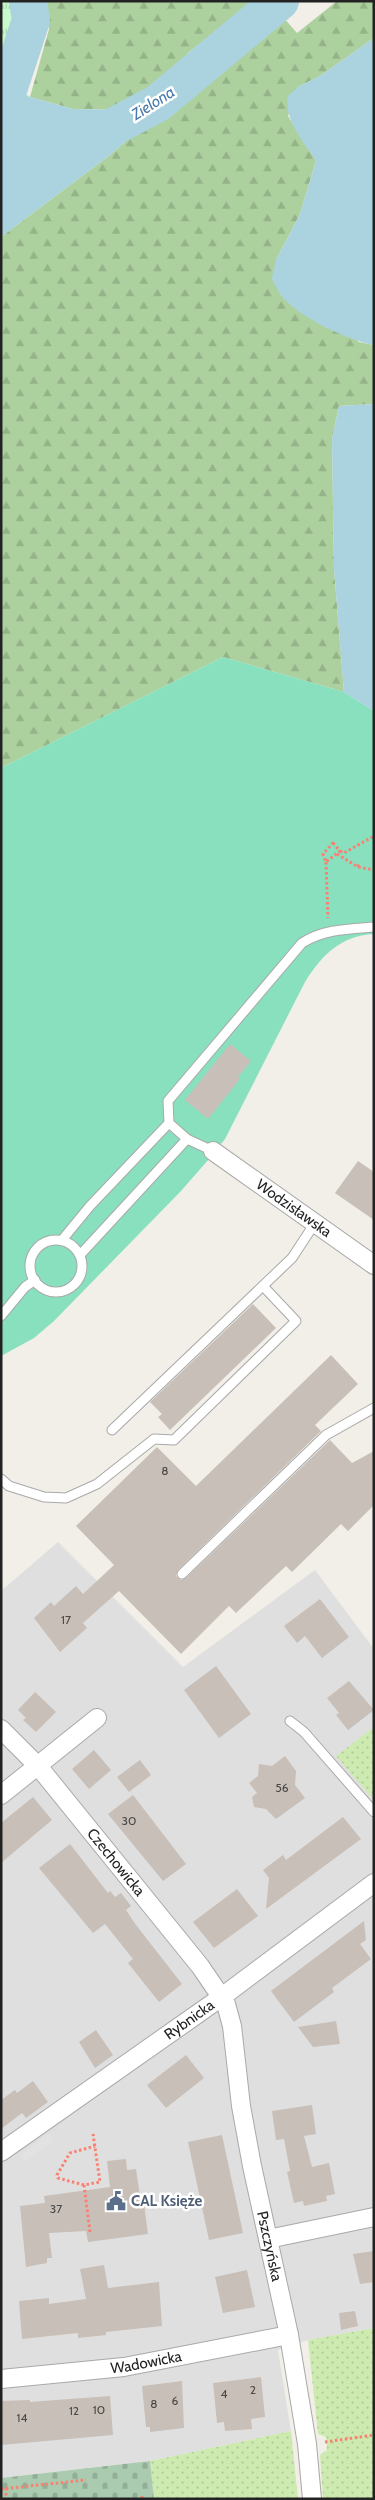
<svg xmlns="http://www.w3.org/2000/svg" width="375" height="2500" viewBox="0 0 375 2500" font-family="Cabin,sans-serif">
<defs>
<pattern id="grass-dots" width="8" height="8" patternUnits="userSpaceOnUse" patternTransform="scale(1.25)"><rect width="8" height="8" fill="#cdebb0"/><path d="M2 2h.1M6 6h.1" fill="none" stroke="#b0c997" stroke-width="1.8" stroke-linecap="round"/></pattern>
<pattern id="forest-firs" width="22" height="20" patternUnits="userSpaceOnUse" patternTransform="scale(1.25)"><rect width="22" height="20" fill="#add19e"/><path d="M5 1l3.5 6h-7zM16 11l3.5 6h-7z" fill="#95b388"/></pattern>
<pattern id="cemetery-stones" width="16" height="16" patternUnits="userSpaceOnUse" patternTransform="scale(1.25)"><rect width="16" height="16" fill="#aacbaf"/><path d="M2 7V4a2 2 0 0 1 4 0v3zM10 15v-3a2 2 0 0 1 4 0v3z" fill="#92ae96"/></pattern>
<pattern id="park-tufts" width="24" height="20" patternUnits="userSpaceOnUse" patternTransform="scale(1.25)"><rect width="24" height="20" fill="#c8facc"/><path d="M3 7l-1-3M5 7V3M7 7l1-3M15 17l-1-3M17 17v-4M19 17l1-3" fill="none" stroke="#acd6af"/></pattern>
</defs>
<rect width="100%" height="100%" fill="#f2efe9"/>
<polygon fill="#e0dfdf" points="58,1542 183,1667 315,1570 374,1649 374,2328 308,2340 278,2350 291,2431 150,2461 1,2478 1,1591"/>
<g fill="url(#grass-dots)">
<polygon points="374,1727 374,1800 336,1756"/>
<polygon points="374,2328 374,2499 323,2499 320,2455 327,2450 326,2437 318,2434 308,2340"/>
<polygon points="291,2431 298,2499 154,2499 150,2461"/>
</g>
<g fill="url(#forest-firs)">
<polygon points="46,1 255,1 189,52 152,93 121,110 73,109 30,97 49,29"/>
<polygon points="337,1 374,1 374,38 320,76 298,87 288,116 316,161 300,214 276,260 359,342 374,345 374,404 339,406 332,439 334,569 344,692 223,657 1,768 1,237 110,155 161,111 224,66 283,17 297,33"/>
</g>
<polygon fill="url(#cemetery-stones)" points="150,2461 154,2499 1,2499 1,2478"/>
<polygon fill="url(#park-tufts)" points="1,1 13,1 16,33 1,55"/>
<path fill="#88e0be" d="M223 657 344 692 374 711V934C340 936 322 955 305 982L225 1139 221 1144 219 1143 209 1159 181 1191 54 1321 34 1338 1 1356V768Z"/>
<polygon fill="#e2e2e2" points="49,2133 53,2139 51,2142 25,2162 20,2155"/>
<g fill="#aad3df">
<path d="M374 38V345C348 340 303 319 284 299 279 294 276 286 272 279L276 260 300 214 316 161C303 140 284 121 288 96L298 87 320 76Z"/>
<polygon points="1,81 30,97 73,109 121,110 152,93 161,111 110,155 1,237"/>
<polygon points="374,404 374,711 344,692 334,569 332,439 339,406"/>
</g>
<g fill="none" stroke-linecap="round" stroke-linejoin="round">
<g stroke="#aad3df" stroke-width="38">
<polyline points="1,117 7,93 31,20 28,1"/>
<polyline points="113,127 158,103 280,1"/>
</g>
</g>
<g fill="#c7bfb8">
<polygon points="230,1044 251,1061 238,1077 240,1079 208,1119 185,1100"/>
<polygon points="358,1161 374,1172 374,1220 335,1193"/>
<polygon points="253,1304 276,1328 170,1430 158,1417 162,1414 150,1402"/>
<polygon points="331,1355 358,1384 315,1425 321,1431 178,1570 176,1576 181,1580 186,1578 330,1440 352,1463 374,1451 374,1505 348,1531 341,1524 292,1572 286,1566 236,1613 229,1606 181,1654 119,1591 83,1623 87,1628 60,1652 34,1618 51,1602 54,1606 76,1586 83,1594 114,1565 76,1526 157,1447 196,1486"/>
<polygon points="320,1599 349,1637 322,1658 305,1636 297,1643 284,1626"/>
<polygon points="216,1666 251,1714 219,1738 184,1690"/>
<polygon points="349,1681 374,1710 348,1730 336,1715 339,1713 327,1698"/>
<polygon points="35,1692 56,1712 36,1732 23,1720 26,1718 18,1710"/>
<polygon points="94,1750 111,1770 89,1789 72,1769"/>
<polygon points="285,1756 296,1771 295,1785 305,1798 276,1819 266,1809 254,1807 252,1797 257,1793 249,1783 258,1776 259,1764 272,1766"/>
<polygon points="140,1760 151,1775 129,1792 117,1777"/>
<polygon points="133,1795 186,1864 163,1881 108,1814"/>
<polygon points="33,1797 52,1820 1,1863 1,1823"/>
<polygon points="343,1817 361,1839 266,1909 269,1878 263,1870 283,1855 286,1860"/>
<polygon points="70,1844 108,1893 110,1891 115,1897 121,1893 131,1906 126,1910 136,1925 182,1984 159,2002 128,1963 133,1959 105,1924 93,1933 39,1868"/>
<polygon points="237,1889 258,1916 214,1948 193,1922"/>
<polygon points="364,1921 366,1940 360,1944 371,1959 332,1988 334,1992 294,2022 271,1991"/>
<polygon points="336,2021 340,2044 313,2047 298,2027"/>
<polygon points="96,2030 113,2055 95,2068 79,2042"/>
<polygon points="186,2055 204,2078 166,2108 147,2085"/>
<polygon points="33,2081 48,2102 26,2118 22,2113 1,2129 1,2100 15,2090 17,2093"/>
<polygon points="312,2105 316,2134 304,2136 312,2167 329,2163 335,2194 326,2196 327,2201 304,2206 303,2201 294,2203 287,2172 290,2171 284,2139 276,2140 272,2111"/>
<polygon points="222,2135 243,2233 209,2240 188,2142"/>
<polygon points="126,2159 127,2170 136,2169 140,2196 143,2196 148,2234 88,2242 86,2231 49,2233 52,2258 47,2258 47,2263 26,2267 20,2206 45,2203 44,2196 110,2187 107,2161"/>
<polygon points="374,2251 374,2282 360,2284 353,2254"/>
<polygon points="104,2265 108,2288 159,2282 162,2326 106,2332 106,2335 78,2338 78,2333 22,2339 19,2301 49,2298 49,2304 86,2299 80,2269"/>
<polygon points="247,2270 255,2307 223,2313 215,2277"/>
<polygon points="355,2311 358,2326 341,2330 339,2313"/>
<polygon points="261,2377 265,2417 251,2419 252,2429 225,2431 224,2422 217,2423 213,2383"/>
<polygon points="182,2381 184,2428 150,2432 150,2427 146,2427 142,2386"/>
<polygon points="110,2396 113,2435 1,2445 1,2401 30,2400 30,2402"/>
</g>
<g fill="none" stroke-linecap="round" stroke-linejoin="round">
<defs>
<g id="service">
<path d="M213 1151 187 1139 169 1123 168 1101 302 943C324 929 348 929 374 927"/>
<polyline points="62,1240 90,1206 169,1123"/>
<circle cx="56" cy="1266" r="26"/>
<polyline points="80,1255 187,1139"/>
<polyline points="1,1316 25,1287 35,1280"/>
<polyline points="112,1430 292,1258 315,1223"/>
<polyline points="1,1479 9,1486 44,1497 66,1498 97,1484 154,1439 174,1440 296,1321 263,1286"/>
<polyline points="182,1574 326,1435 374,1408"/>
<polyline points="290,1721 304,1732 374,1812"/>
</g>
<g id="minor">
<path id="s1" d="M213 1151 374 1265"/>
<path id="s2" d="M1 1729 38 1766 200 1966 226 2004 232 2026 241 2106 252 2166 289 2335 307 2444 312 2499"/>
<polyline points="1,1795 97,1718"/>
<path id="s3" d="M1 2152 223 1996 374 1883"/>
<polyline points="268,2239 374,2217"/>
<path id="s4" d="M1 2379 124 2367 289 2335"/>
</g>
</defs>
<use href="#service" stroke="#a9a9a9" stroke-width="11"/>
<use href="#minor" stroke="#a9a9a9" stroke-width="20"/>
<g stroke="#fa8072" stroke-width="3" stroke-dasharray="2.5 2.5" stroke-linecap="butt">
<polygon points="333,843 340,851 326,862 323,854"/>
<polyline points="340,851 344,853 374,836"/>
<polyline points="337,854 358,867 374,870"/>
<polyline points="326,862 328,918"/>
<polyline points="358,867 359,862"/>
<polyline points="84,2185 58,2178 57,2175 70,2153 95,2146"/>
<polyline points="90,2232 84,2185 100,2182 93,2134"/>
<polyline points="325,2442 374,2435"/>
<polyline points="6,2488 6,2499"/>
<polyline points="1,2489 86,2480"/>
<polyline points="142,2496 142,2499"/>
</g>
<use href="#service" stroke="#fff" stroke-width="9"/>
<use href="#minor" stroke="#fff" stroke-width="18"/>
</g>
<defs>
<symbol id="civic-bare" viewBox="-9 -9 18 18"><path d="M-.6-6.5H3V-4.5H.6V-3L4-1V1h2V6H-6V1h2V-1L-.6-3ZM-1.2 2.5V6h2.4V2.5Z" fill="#5c6f8a" stroke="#fff" stroke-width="2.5" paint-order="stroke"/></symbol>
</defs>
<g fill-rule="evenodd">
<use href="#civic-bare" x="102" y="2187" width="28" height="28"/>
</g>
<g text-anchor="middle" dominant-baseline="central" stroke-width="5" stroke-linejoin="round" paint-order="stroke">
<g font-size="12" fill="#4b4948">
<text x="165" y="1470">8</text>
<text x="66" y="1619">17</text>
<text x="282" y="1787">56</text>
<text x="129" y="1820">30</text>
<text x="56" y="2208">37</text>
<text x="253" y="2389">2</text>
<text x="224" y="2393">4</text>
<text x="175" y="2400">6</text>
<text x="154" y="2403">8</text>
<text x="99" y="2409">10</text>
<text x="74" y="2410">12</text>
<text x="22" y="2417">14</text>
</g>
<g font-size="15" fill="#222" stroke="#fff">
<text stroke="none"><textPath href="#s1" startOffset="99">Wodzisławska</textPath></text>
<text stroke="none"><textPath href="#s2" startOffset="176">Czechowicka</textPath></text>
<text stroke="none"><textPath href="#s3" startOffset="230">Rybnicka</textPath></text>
<text stroke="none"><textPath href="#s2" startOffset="602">Pszczyńska</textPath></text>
<text stroke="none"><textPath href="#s4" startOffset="146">Wadowicka</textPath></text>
</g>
<g font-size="15" font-weight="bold" fill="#4e5e75" stroke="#fff" text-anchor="start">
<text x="131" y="2201">CAL Księże</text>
</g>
<g font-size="16" font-style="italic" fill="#4a7aab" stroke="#fff">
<text transform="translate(153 103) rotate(-33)">Zielona</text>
</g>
</g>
<rect width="375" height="2500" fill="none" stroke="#222222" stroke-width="5"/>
</svg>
